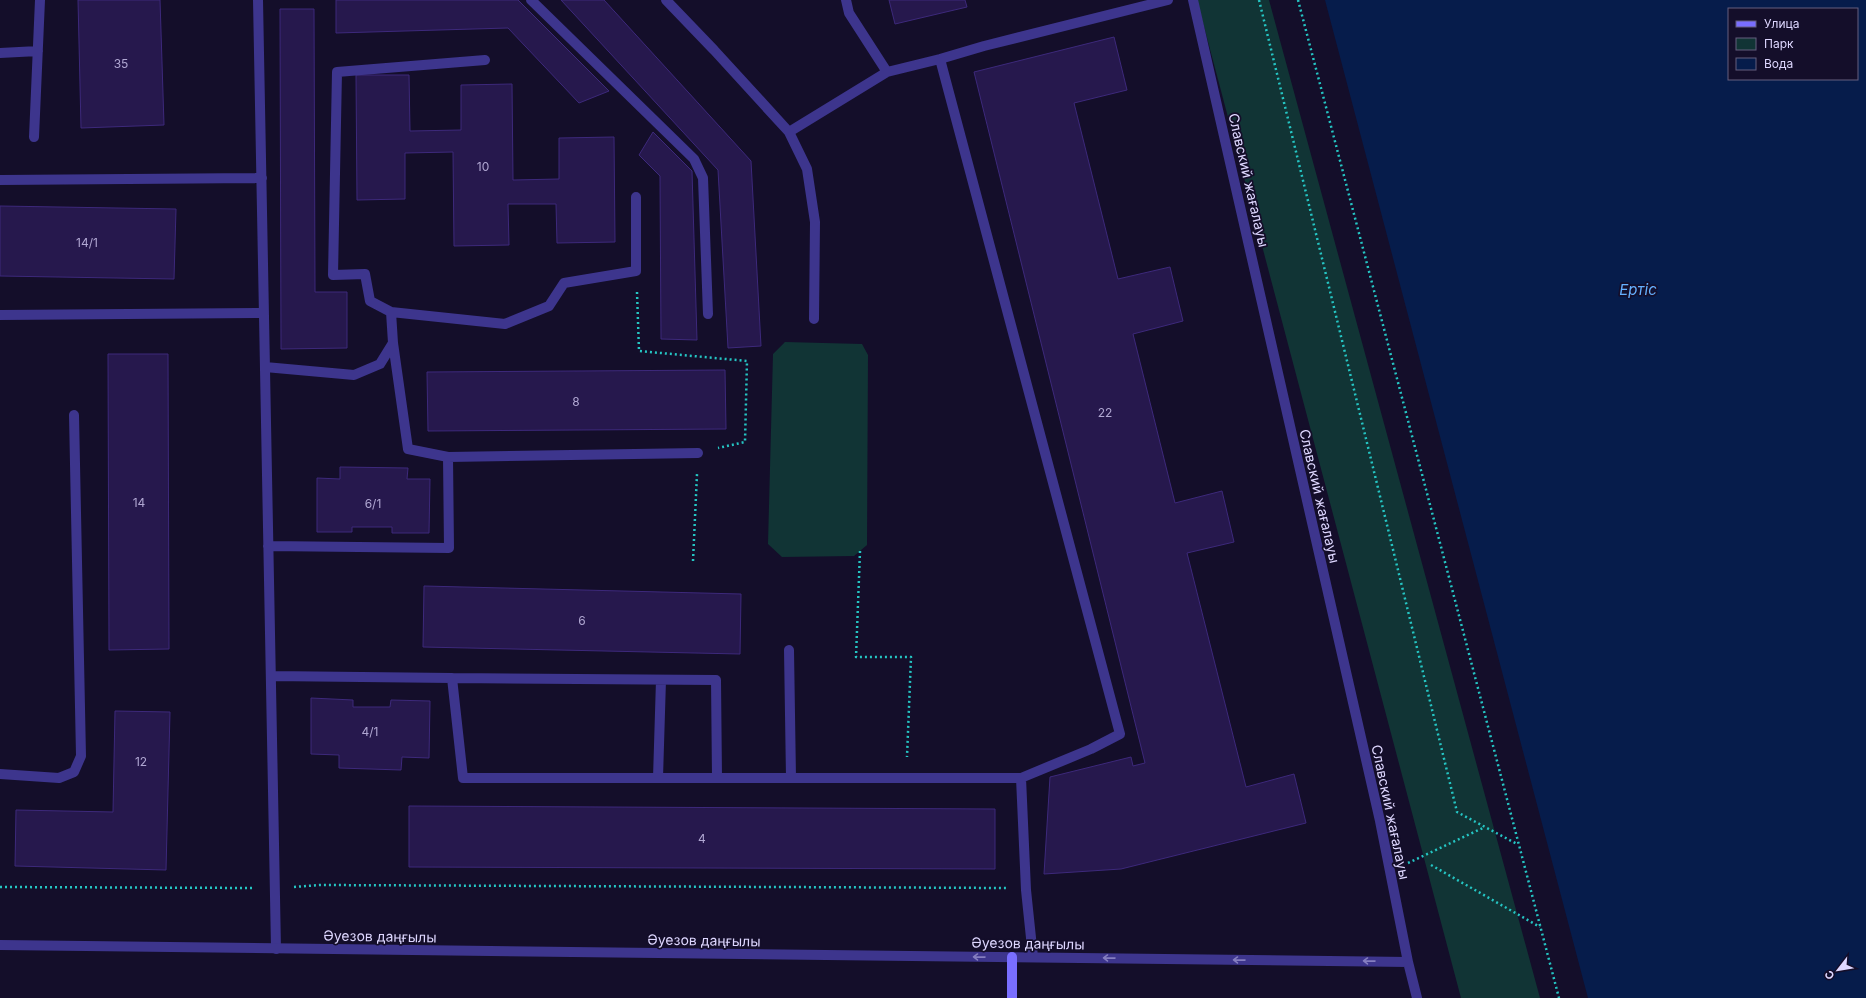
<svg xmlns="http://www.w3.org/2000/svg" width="1866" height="998" viewBox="0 0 1866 998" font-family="Inter,sans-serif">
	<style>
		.green { fill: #113435 }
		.water { fill: #061c4b; fill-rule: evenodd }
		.building { fill: #26184d; stroke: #3d297b }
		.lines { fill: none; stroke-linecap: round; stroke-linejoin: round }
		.path { stroke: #25c5c3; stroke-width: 2.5; stroke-dasharray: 2 3; stroke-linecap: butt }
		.service { stroke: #3d358d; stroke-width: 10 }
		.tertiary { stroke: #3d358d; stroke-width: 10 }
		.secondary { stroke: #796eff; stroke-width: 10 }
		.oneway { stroke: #857ec0 }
		.labels { text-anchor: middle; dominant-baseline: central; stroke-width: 3.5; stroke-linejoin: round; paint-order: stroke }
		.number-label { font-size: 12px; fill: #b0a7d2 }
		.street-label { font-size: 14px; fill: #ded7ff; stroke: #140e2a }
		.water-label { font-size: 15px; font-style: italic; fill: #65b0ff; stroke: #140e2a }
	</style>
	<rect width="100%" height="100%" fill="#140e2a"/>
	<path class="green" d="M1197,0H1269L1540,998H1461Z
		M785,342L862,344L868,355L867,545L854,556L782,557L768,544L773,354Z"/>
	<path class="water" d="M1325,0H1866V998H1588ZM1729,9H1857V79H1729Z"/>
	<path class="building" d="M78,0H160L164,125L81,128Z
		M336,0H518L609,91L579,103L508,28L336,33Z
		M561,0H604L751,161L761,346L728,348L718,170Z
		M889,0H965L967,7L895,24Z
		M280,9H314L315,292H347V348L281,349Z
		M1114,37L1127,90L1074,103L1118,279L1170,267L1183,321L1133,334L1175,503L1222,491L1234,542L1187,553L1246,787L1294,774L1306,823L1121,869L1044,874L1050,777L1131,757L1133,766L1145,763L974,72Z
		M356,75H409L410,131L461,130V85L512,84L513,180L559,179V138L614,137L615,242L557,243L556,204H508L509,245L454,246L453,152L405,153V199L357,200Z
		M653,132L692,171L697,340L661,339L660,176L639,155Z
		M0,206L176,209L174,279L0,276Z
		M108,354H168L169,649L109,650Z
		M725,370L726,429L428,431L427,372Z
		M340,467L408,468L407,479H430L429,533H392V527H352V532H317V478L340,479Z
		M424,586L741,594L740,654L423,647Z
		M311,698L353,700V707H390L391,700L430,701L429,758L402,757L401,770L339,768V755L311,754Z
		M115,711L170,712L166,870L15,866L16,810L113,812Z
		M409,806L995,809V869L409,867Z"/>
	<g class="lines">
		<path class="path" d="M1259,0L1457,812L1517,844
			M1298,0L1559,998
			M637,292L639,351L747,361L745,442L718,448
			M860,551L856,657H911L907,757
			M693,561L697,474
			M1408,863L1485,827
			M1431,865L1540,927
			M0,887L255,888
			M294,887L319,885L1007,888"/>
		<path class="service" d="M258,0L276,949
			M531,0L694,159L703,178L708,314
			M666,0L714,50L789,132L887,72L940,59L984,46L1168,0
			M846,0L849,13L887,72
			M0,53L38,51
			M940,59L1120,734L1091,749L1021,778L1026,890L1033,957
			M789,132L807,169L815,222L814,319
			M34,137L40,0
			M0,180L262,178
			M391,312L370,301L365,274L333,275L337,72L485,60
			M0,315L263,313
			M393,343L408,449L448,457
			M265,367L354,375L380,364L393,343L391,312L505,324L549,306L564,283L636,271V197
			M268,546L449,548L448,457L698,453
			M789,650L791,778
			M271,676L452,678L463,778H1021
			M452,678L716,680L717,778
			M0,774L59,778L74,772L81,756L74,415
			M658,778L661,680"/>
		<path class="tertiary" d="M1193,0L1380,821L1408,962L1417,998
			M0,945L1408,962"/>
		<path class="secondary" d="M1012,998V957"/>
	</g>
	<defs><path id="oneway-shaft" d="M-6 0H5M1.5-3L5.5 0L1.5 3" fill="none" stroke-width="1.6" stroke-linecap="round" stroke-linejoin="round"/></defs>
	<g class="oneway">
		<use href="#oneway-shaft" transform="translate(979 957) rotate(-179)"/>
		<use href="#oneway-shaft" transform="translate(1109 958) rotate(-179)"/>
		<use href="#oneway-shaft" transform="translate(1239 960) rotate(-179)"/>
		<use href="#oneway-shaft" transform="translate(1369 961) rotate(-179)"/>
	</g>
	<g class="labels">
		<g class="number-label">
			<text x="121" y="63">35</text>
			<text x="483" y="166">10</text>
			<text x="87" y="242">14/1</text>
			<text x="576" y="401">8</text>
			<text x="1105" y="412">22</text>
			<text x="139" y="502">14</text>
			<text x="373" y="503">6/1</text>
			<text x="582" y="620">6</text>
			<text x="370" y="731">4/1</text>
			<text x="141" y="761">12</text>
			<text x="702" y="838">4</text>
		</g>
		<g class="street-label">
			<text transform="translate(1249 180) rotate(77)">Славский жағалауы</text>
			<text transform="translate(1320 496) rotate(77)">Славский жағалауы</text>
			<text transform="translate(1391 812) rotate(78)">Славский жағалауы</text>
			<text transform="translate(380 936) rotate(1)">Әуезов даңғылы</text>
			<text transform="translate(704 940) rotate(1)">Әуезов даңғылы</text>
			<text transform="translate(1028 943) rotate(1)">Әуезов даңғылы</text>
		</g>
		<g class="water-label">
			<text x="1638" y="289">Ертіс</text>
		</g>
	</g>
	<rect x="1728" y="8" width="130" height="72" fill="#140e2a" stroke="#655e7f"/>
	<rect x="1736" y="21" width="20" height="6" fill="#796eff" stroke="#655e7f"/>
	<text x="1764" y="28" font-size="12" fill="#ded7ff">Улица</text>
	<rect x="1736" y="38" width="20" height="12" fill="#113435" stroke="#655e7f"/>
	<text x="1764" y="48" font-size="12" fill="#ded7ff">Парк</text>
	<rect x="1736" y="58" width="20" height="12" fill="#061c4b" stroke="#655e7f"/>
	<text x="1764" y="68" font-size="12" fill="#ded7ff">Вода</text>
	<g transform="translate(1838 970) rotate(239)" stroke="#140e2a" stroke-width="3" paint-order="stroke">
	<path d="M0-3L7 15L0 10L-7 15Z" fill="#ded7ff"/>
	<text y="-6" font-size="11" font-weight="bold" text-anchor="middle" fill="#ded7ff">С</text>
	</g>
</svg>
